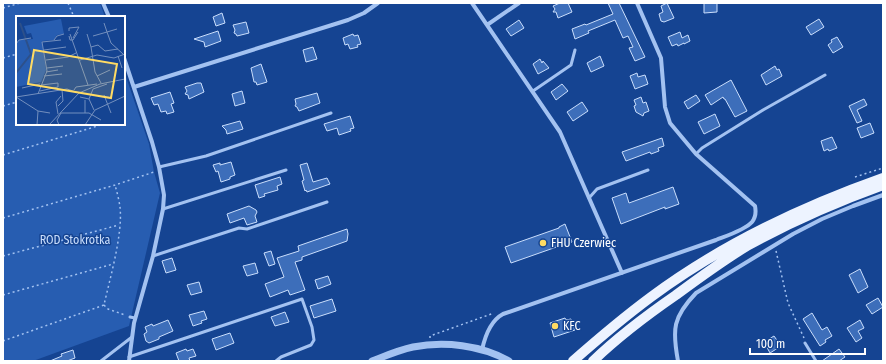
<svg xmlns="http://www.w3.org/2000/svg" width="886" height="364" viewBox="0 0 886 364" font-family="'Fira Sans Condensed',sans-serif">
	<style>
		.green { fill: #275db1 }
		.building { fill: #3d6eba; stroke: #cadefc }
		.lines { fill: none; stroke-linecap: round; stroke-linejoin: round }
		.path { stroke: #a3c2f1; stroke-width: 1.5; stroke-dasharray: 2 3; stroke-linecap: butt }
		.service { stroke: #a3c2f1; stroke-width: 3 }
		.minor { stroke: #a3c2f1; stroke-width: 4 }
		.tertiary { stroke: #a3c2f1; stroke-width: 7 }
		.primary { stroke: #edf3ff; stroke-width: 10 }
		.poi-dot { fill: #ffdb63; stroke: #154492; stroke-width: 1.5 }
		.labels { text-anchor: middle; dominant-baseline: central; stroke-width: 3; stroke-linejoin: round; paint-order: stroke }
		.park-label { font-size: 12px; fill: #cadefc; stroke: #154492 }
		.poi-label { font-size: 12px; fill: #fff; stroke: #154492; text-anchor: start }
		.inset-river { fill: none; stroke: #2d508a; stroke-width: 2 }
		.inset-road { fill: none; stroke: #738fbe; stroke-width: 1 }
		.view { fill: #ffdb63; fill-opacity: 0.15; stroke: #ffdb63; stroke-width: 2 }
		.inset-edge { fill: none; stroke: #fff; stroke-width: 2 }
	</style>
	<rect width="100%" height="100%" fill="#154492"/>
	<path class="green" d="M3,3H100L105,17H17V124H124V71L149,144L154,172L160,193L129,326L33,361H3Z"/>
	<path class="building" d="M560,3H568L572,12L558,18L556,12H553L555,9L553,6Z
		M608,3H619L645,57L635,61L629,48L633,47L628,36L623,38L615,20L588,31L589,33L575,39L572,29L585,24L586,25L613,14Z
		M667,3L674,18L664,22L661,21L659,14L663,12L661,6Z
		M704,3H717V12L704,13Z
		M222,13L225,23L216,26L213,17Z
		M819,19L824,27L811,35L806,27Z
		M519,20L524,28L511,36L506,29Z
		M246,22L249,33L237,36L236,34L234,33L235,30L233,25Z
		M218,31L221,41L205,47L204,42L194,39Z
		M680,32L682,38L688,35L690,41L684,44V43L678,46L677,44L672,46L668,37Z
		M353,34L354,36L358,35L361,44L357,45L358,47L350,49L348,44L345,45L343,38Z
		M837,37L843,47L833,53L828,45L832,42L831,40Z
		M313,47L317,59L306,62L303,50Z
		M600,56L604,66L591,72L587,63Z
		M540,59L542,63L543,61L549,68L538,74L533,64Z
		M261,64L267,82L257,85L256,82H254L251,68Z
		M775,66L777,70L779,69L782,76L766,85L761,75Z
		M637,73L638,77L645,75L648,84L635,89L630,76Z
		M731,80L747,111L735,117L725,99H724L723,97L711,105L705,95Z
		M197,83H201L204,92L189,99L188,95L185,94L187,91L185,87Z
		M562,84L568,91L556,100L551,92Z
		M242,91L245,103L235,106L232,94Z
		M170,92L174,103L171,104L174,112L167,114L166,111L161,112L158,104L154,105L151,98Z
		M317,93L320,103L299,111L297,107L295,106L296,104L295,99Z
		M696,95L700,101L688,109L684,102Z
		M641,97L643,103L646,102L649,111L644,113L643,116L636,112L634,106L636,105L634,100Z
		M864,99L867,105L857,110L862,121L857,123L849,106Z
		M582,102L588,111L573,121L567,112Z
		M715,114L720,126L704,134L698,122Z
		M350,116L354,128L350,129L351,131L339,135L337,128L327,131L324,124Z
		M240,121L243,129L227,134L226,130L222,126Z
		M870,123L874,133L861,138L857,128Z
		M832,137L837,148L829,151L828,149L824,151L821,141Z
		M662,138L664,146L658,148L659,151L651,154L650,152L626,161L622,152Z
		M231,162L235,175L230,177V179L221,182L218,171L216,172L213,165L220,163V165Z
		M307,163L313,182L327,178L330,184L307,192L306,190L305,191L302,181L304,180L300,165Z
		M280,177L282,184L277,186L278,190L264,194L265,196L259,198L255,185Z
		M673,187L679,204L665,209V207L621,224L612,198L626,193L629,203Z
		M249,206L256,210L257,212L255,216L257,222L247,225L244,218L230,223L227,214Z
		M565,224L572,242L565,245V244L511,263L505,247L559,228V227Z
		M347,229L348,234L347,241L302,257V260L295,262L305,290L290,295L288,290L270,297L265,284L284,277L277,258L299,251L298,246Z
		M271,251L275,264L269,266L264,253Z
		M172,258L176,270L166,273L162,261Z
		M255,263L258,273L247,276L243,266Z
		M860,269L868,287L858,293L849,275Z
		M328,276L331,284L318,289L315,280Z
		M199,282L202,292L191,295L187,285Z
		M878,298L883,307L872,314L866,305Z
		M332,299L336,311L314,318L310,306Z
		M204,311L207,319L201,321L202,323L193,326L189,315Z
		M285,312L289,322L275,326L271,317Z
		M812,313L822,330L827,327L832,336L825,340L826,342L820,346L803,319Z
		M565,318L566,320L571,319L575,330L554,337L550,323Z
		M168,320L173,331L159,337V339L149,343L146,341L144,334L147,332L145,327L152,324L153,326Z
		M860,320L864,328L858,331L862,338L856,342L847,328Z
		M230,333L234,343L216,350L212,339Z
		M774,336L781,346L770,353L764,342Z
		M186,349L187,351L193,349L196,356L189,358L190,361H179L176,353Z
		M839,349L845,357L839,361H822Z
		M73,350L75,358L67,361H50L62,356L61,354Z"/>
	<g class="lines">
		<path class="path" d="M68,3L74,17
			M3,8L20,3
			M3,58L17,54
			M3,106L17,102
			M3,155L104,124
			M855,177L883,168
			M3,218L115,185L154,172
			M776,251L788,303L804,338
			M3,256L119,225
			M3,295L113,264
			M104,305L108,309L125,315
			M430,338V336L494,313
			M3,341L104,305C110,278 123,234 120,207C119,200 117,192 115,185"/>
		<path class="service" d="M533,91L571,65L575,50
			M696,154L702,148L763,110L825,75
			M159,167L206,156L331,113
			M589,198L597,189L648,170
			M163,209L286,170
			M153,256L239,228L247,229L327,202
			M130,317L135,318
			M805,343L816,361
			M129,357L302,299L312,327L314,340L311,345L281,357L276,361
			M101,361L132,337"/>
		<path class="minor" d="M103,3L109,17
			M472,3L560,132L622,273
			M487,25L519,3
			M124,58L152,142L159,167L164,195L163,209L153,256L134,323L129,361
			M134,87L348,20L364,13L378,3
			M482,350C485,336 490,321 503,314L716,240C726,236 745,230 752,222C756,217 756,211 755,206L696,154L670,123L665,107L661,58L637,3
			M678,361C672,329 673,317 696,293L793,234L822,219L853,206L883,195"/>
		<path class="tertiary" d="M372,361C385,356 399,350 413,347C444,341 481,345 509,361"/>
		<path class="primary" d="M573,361C598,339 624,317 651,297C721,245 801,207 883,178
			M593,361C619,336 647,315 676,295C699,278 722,261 747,246C790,222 836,202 883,185"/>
	</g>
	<g class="poi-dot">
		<circle cx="543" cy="243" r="4"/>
		<circle cx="555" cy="326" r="4"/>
	</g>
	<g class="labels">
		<g class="park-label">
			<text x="75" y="240">ROD Stokrotka</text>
		</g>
		<g class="poi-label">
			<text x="551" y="243">FHU Czerwiec</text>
			<text x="563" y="326">KFC</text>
		</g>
	</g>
	<g transform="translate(16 16)">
		<rect width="109" height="109" fill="#154492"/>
		<path d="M45,3L48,18L41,19L38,24L26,25L30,54L25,66L0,71V28L3,24L17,23L15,17L11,18L8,10Z" fill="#275db1"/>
		<path class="inset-river" d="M0,57L15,38L4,7"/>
		<path class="inset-road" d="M88,7L91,16L101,13M53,15V12L63,11L57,22M54,18L72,69M71,18L75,31M53,20L54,24H57L62,16M77,20L91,16L95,27L107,38M38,24L41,20L48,18M0,28L3,24L15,22M28,34L50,31M102,40L106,52M30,44L52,41L60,37M64,44L81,39L98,42L109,38M31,52L47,50M30,56L42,54M28,60L46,58M81,60L94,54M85,67L79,56L75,31L82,29L89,35L102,33M6,72L24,68M58,74L60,71L81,68M24,75L42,71V67L25,69M22,78L31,55L26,26L45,24M88,79L95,97M0,81L51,73L63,77M0,81L22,95L21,109M64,81L73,83L77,73L91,68M73,83L78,94M69,84V97M42,90L47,85L46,74M22,95L34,97M44,97H73L85,104M42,98L40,86L45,80M33,109L63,77L84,68L109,63M43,109L41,104L45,97M69,109L79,94L109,80"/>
		<path class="view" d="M18,34L101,48L95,82L12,68Z"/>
		<rect width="109" height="109" class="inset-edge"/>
	</g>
	<rect width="886" height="364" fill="none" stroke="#ffffff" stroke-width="8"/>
	<path d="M750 348v6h115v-6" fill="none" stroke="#ffffff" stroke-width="2"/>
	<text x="756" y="348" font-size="12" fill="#ffffff" stroke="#154492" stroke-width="3" paint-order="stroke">100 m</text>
</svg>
